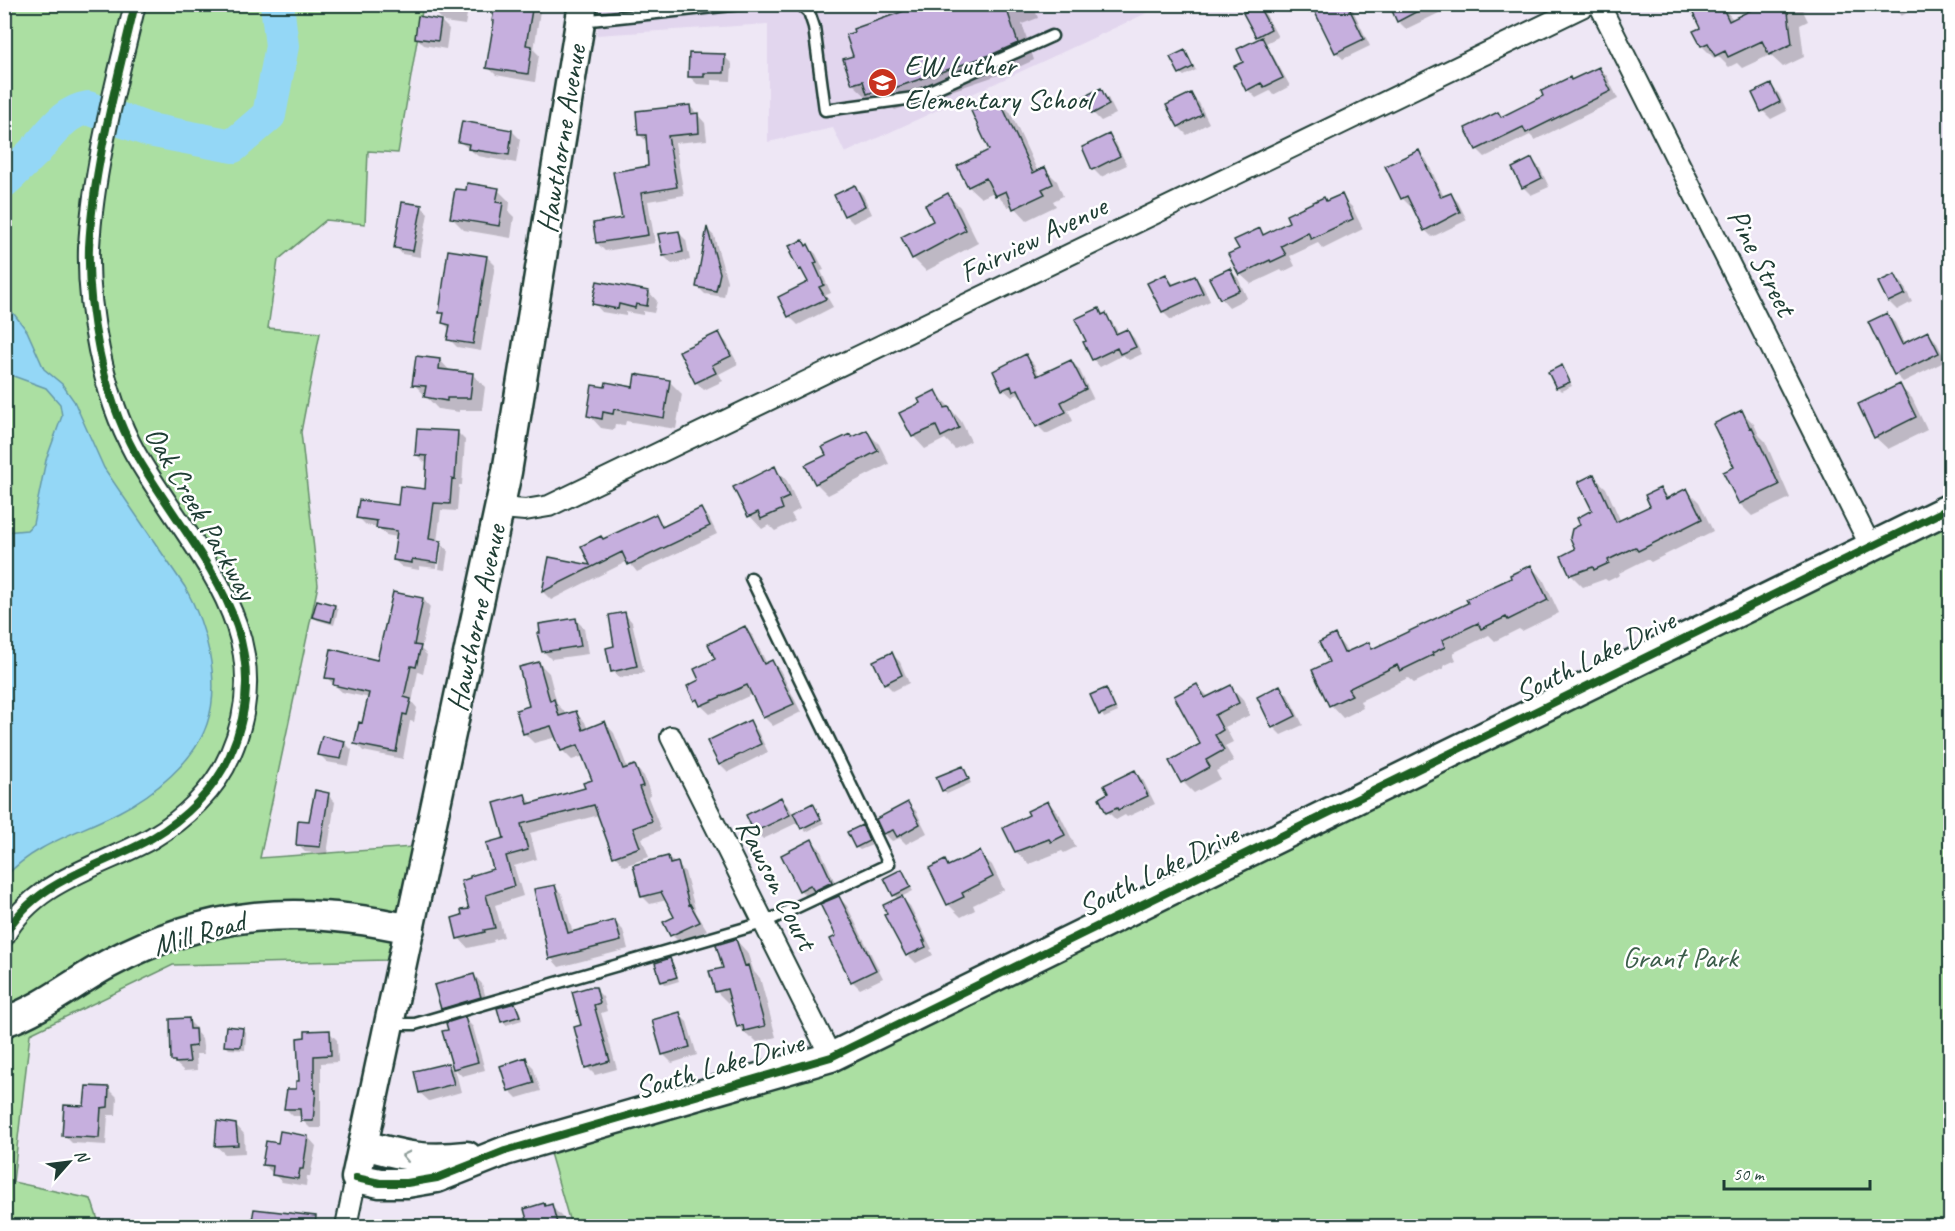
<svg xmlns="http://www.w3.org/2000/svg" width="1955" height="1231" viewBox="0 0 1955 1231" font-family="Caveat,sans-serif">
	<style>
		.built { fill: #e2d6ee }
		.green { fill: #abdfa2; stroke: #658e6b; stroke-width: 1.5 }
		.water { fill: #94d7f6; stroke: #6599a8; stroke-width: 1.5 }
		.shadow { fill: #0003 }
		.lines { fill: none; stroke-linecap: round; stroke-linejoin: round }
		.river { stroke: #94d7f6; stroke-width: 34 }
		.building { fill: #c6afde; stroke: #1f3d34; stroke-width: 1.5 }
		.lane-casing { stroke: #1f3d34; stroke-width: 15 }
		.street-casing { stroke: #1f3d34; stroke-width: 24 }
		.secondary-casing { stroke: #1f3d34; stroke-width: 33 }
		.lane { stroke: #fff; stroke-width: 10 }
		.street { stroke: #fff; stroke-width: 20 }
		.secondary { stroke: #fff; stroke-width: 28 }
		.cycleway-casing { stroke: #fff; stroke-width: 11 }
		.cycleway { stroke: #1b5e20; stroke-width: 8 }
		.oneway { stroke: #8f9e9a }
		.labels { text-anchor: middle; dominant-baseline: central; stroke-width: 5; stroke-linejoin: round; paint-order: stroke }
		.poi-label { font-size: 30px; fill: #1f3d34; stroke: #fff; text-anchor: start }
		.street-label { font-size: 30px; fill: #1f3d34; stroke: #fff }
		.park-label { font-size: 30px; fill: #3b5d4a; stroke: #fff }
	</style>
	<rect width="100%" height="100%" fill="#eee7f5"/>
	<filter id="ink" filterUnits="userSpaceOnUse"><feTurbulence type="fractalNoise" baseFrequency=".0167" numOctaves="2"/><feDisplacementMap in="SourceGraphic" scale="12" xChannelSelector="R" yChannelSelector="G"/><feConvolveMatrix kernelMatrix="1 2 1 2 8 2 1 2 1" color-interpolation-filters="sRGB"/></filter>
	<g filter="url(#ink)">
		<path class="built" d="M636,5H1164L845,153L833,128L768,142V24L596,35L601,7Z"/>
		<path class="green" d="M5,5H423L398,153L368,151L365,224L326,220L278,260L268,328L320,333L301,432L318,585L260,858L412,847L387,960L173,965L30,1034L13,1182L91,1199L100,1226H5Z
			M1950,524V1226H571L550,1153L845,1066Z"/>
		<path class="water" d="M5,307L14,314L27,331L44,369L62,384L74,401L104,468L185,587C206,625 222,681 207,724C195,761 153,795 119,812C79,833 36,843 5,877V532L27,530L33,524L46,460L62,416L60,404L46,388L5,373Z"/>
		<path class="shadow" d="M438,4H469L465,25L444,22L436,13Z
			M497,4H541L534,50L539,55L535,82L496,75L488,67Z
			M1033,4L1038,18L1022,24L1034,60L1010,71L895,110L892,107L885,110L874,99L870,100L853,84L845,60L855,57L928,5Z
			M1300,4H1350L1370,46L1343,59L1336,52L1316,11L1309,14Z
			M1390,4H1435L1439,13L1406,29L1398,21Z
			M1766,4H1817L1803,11L1808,21L1800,25L1804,57L1783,67L1770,55L1742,68L1737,63L1729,67L1718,56L1714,58L1702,46L1695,32L1702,28L1720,5L1734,20Z
			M1863,4H1884L1870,11Z
			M1884,4H1916L1917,8L1901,16L1893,7L1889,9Z
			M1258,7L1266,15L1278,37L1266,43L1290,86L1273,95L1270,91L1256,98L1248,90L1245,62L1260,39L1257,36Z
			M441,21L449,29L446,49L424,45L416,37Z
			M1185,52L1196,70L1184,76L1180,73Z
			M724,56L732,64L731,81L711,80V85L697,84L689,76Z
			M1599,68L1607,76L1618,99L1535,140L1530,135L1485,157L1477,149L1498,113L1502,118Z
			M1771,86L1779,94L1787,111L1771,119L1763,111Z
			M1100,90L1108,98L1116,114L1101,121L1093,113Z
			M1191,95L1199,103L1209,123L1187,135L1179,127Z
			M998,100L1010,112L1038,172L1045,169L1057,181L1063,196L1053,201L1056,206L1027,220L1013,205L1008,207L994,192L981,198L969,187L959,166L991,151Z
			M690,106L705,123L707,140L675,143L684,195L648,201L655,243L605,251L597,243L623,220L650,167L648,143L640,135Z
			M512,131L520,139L516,163L478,156L460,142Z
			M1108,136L1116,144L1127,165L1101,177L1093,169L1084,148Z
			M1418,152L1426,159L1444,197L1450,194L1458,202L1467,220L1432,237L1425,230L1412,205L1410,206L1402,198Z
			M1532,160L1540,168L1549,187L1531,195L1523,187Z
			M855,187L863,195L872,214L853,223L845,215Z
			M498,190L510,202L509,212L514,217L511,238L464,230L452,218Z
			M948,195L960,207L978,243L926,271L913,258L903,237L935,221Z
			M1341,196L1352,207L1363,229L1323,249L1318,243L1290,256L1295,266L1283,272L1281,270L1251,284L1240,274L1241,250L1259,229L1265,235L1291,223L1324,199L1328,202Z
			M422,207L428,213L420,257L402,254L396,247Z
			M708,230L714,236L727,281L724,297L705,294L698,287Z
			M678,232L686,240L690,260L672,264L664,256Z
			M803,242L816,254L824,270L821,271L831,293L826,295L833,307L798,325L790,317L780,298L810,283L800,269Z
			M487,257L495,265L481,351L457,347L449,339L450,330L444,323L445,316L441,312Z
			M1229,270L1238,278L1247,298L1229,307L1221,298L1211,279Z
			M1166,276L1175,285L1195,277L1203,286L1210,301L1171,320L1163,312Z
			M1895,276L1903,284L1912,302L1897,310L1889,302L1880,283Z
			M649,292L657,301L654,313L643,311V315L626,312V316L602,312L594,303Z
			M1098,309L1112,322L1119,334L1127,331L1134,338L1142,354L1129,360L1123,355L1100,367L1093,359L1085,343L1088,342Z
			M1887,315L1895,323L1905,344L1928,333L1936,341L1946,361L1903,382L1895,374Z
			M718,334L726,342L738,364L719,374L723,381L704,390L696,382Z
			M1026,356L1034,364L1040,377L1071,361L1079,369L1093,398L1068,410L1073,421L1046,434L1038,426L1024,399L1018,394L1012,397L1003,389L995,371Z
			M440,360L451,372L473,375L485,387L482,410H459V412L438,409L414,384Z
			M1562,367L1572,386L1561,391L1557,387Z
			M669,381L682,394L676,429L626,421L625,425L615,424L614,430L601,428L589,415L634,388Z
			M1899,386L1912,398L1927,430L1888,449L1875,437Z
			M936,392L961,421L971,441L955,449L945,439L925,449L913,436L922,404Z
			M1742,412L1754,424L1759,435L1765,441L1790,498L1752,516L1740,504L1725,473L1736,468Z
			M457,432L465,440L462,485H459L457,511L441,510L437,542L448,550L445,570L439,569L442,547H439L436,568L419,566V570L402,567L394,560L397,537L386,535L378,527L366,525L358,517L399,507L426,490L428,463L424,462L417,455Z
			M867,432L879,444L889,464L828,495L816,483L828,455L853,439Z
			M775,468L787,481L800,509L791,514L795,521L775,531L769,525L762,529L750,516Z
			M1593,476L1606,488L1621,522L1652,507L1660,489L1670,499L1687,490L1699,502L1713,531L1651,562L1647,559L1619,573L1620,575L1608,581L1605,579L1583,587L1571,575L1582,526L1594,511Z
			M701,510L709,518L717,534L637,572L628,561L551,600L543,592L550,559L593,567L583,547L604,541L655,516L665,527Z
			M1531,567L1543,579L1559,613L1522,631L1519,629L1495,641L1489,635L1453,653L1456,660L1443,666L1444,668L1414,683L1408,678L1360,701L1363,708L1343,718L1331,705V663L1335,636L1349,653L1368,644L1375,650L1470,603Z
			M423,599L430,607L421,649L427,655L423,674L418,672L412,702L417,708L414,722L410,721L403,759L363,751L356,743L363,724L370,698L342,692L326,677L378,662Z
			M335,606L338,610L334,625L317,620L314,617Z
			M625,614L632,622L644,673L620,678L613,671L616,648Z
			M576,620L584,628L588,654L551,659L543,651Z
			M745,628L753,636L767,664L772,662L780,670L801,712L773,726L765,718L753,694L710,714L695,700L701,681Z
			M892,654L900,662L909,683L893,691L885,683Z
			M539,663L549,673L557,704L564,711L565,716L575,712L585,722L588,730L605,723L614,733L628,769L634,766L644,776L651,795L648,797L661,830L642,838L649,857L624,866L615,856L599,815L530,833L537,859L514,866L523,896L495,905L504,937L493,940L494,942L468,948L459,938L464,916L471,910L495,870L505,839L525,796L533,804L587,789L593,781L584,756L572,760L562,750L557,737L534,743L524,733Z
			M1197,686L1209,697L1231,687L1242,698L1250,715L1225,727L1233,742L1225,746L1234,761L1216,771L1220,779L1194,793L1183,782L1202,744Z
			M1280,687L1288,695L1303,725L1281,735L1273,727Z
			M1106,690L1118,712L1104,718L1092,696Z
			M749,722L757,730L768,752L728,772L720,764Z
			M344,742L352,750L349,766L327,762L319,754Z
			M963,768L971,783L947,794L943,790Z
			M1135,772L1143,780L1155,804L1127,817L1125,815L1116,820L1108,812L1110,794Z
			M328,795L335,802L327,854L305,852L298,845Z
			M781,799L789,807L793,814L813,805L824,823L806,832L799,822L763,839L755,831Z
			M1048,802L1060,815L1076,847L1064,853L1062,851L1029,864L1016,852L1005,829L1031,816Z
			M908,803L916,811L927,833L906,844L900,838L892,841L884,833Z
			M861,827L872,845L860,850L856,847Z
			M812,841L820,849L839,891L808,898L800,890Z
			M979,853L992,865L1004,890L973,905L975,910L961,917L948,904L931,869L945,862L950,867Z
			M668,857L685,872L696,912L707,930L680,943L672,935L665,923L676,918L667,900L650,904L642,896Z
			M902,871L913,891L901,897L910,906L932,949L930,950L933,955L916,963L908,955L886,916L898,899L894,895Z
			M554,886L562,894L573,933L615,922L623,930L628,949L559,967L551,958Z
			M839,898L847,906L883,978L860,989L852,981L838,937Z
			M736,940L747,952L754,972L760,978L776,1037L757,1042L752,1037L750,1038L738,1026L732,1002L728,1003L717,992Z
			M670,959L673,963L679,981L666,985L662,981Z
			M474,975L482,984L488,1005L451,1016L443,1008Z
			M595,989L603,997L607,1011L601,1013L617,1069L595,1075L587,1067L583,1026Z
			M515,1004L519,1008L522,1020L506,1025L502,1021Z
			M679,1014L687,1022L697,1055L672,1063L664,1055L653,1021Z
			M465,1019L473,1027L485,1070L462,1076L455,1069L461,1092L429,1101L420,1093L448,1065L455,1072L444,1032L449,1031Z
			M188,1020L196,1028L197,1033L202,1039L204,1054H196L197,1070L184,1071L173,1061Z
			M242,1029L246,1033L245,1050L229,1049L225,1045Z
			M329,1032L337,1040L338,1062L321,1063V1128H310L302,1120V1116H293L285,1108L301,1083L299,1039Z
			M525,1059L533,1067L541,1091L517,1098L509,1090Z
			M109,1089L117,1097L116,1115H108L106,1145L72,1143L64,1135L86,1107Z
			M236,1125L244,1134L245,1153L225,1154L216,1146Z
			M308,1137L316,1146L310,1176H307L306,1186L282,1182L263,1164L279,1145Z
			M551,1206L564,1219L566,1226H523L521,1220Z
			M191,1221L210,1222L213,1226H191Z"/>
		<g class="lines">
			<path class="river" d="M4,181C15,171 25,161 35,151C51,134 63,112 88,108L149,130L233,146L269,115L282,46L277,4"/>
		</g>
		<path class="building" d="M495,4H533L526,45L532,46L528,74L486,68L494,21H492Z
			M924,4H1005L1018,43L993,54L877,94L876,91L867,94L863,81L852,84L843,59L853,56L846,35L854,32L853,29Z
			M1311,4H1347L1364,39L1335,53Z
			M1389,4H1431L1397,22Z
			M1700,4H1721L1729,21L1763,4H1787L1792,44L1769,55L1762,41L1728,57L1725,51L1715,56L1708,43L1701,46L1693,31L1700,28L1691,9Z
			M1258,5L1271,29L1256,37L1243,13Z
			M418,16L441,20L438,41L415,38Z
			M1262,37L1283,78L1264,87L1261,83L1246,91L1234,66L1243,62L1237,49Z
			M1185,50L1193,67L1179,74L1170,57Z
			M689,53L725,54L724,73H704V77H688Z
			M1599,67L1611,91L1526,133L1523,127L1476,150L1465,128L1498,112L1501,117L1543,96L1541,91L1570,77L1571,80Z
			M1771,84L1780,102L1761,112L1752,93Z
			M1101,88L1109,105L1092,114L1083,97Z
			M1191,93L1202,115L1178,127L1166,105Z
			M999,99L1033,173L1045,167L1053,184L1042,189L1045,194L1013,209L1006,191L995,196L986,178L968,187L957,166L989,150L971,111Z
			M690,105L691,114L698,113L699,133L668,136L677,187L641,193L648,235L596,243L593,223L622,218L613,172L648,166L646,135H638L636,111Z
			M462,121L512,130L509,155L468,149L469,144L458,142Z
			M1109,134L1120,156L1092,170L1082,147Z
			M1419,150L1441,197L1451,193L1460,212L1424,231L1407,196L1401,199L1385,166Z
			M1532,158L1542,178L1522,188L1512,168Z
			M467,183L499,188L496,202L503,203L499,226L450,218L455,189L466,190Z
			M855,185L865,206L844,216L834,195Z
			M948,193L966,230L912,259L901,237L933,221L925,205Z
			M1342,194L1353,219L1311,239L1308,232L1281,246L1286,255L1271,262L1270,260L1239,275L1228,254L1239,249L1234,240L1260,228L1263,235L1289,222L1286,215L1324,197L1326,201Z
			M402,202L422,205L413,251L394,248Z
			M707,227L720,273L716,291L696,287Z
			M679,231L683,252L663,256L658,234Z
			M803,240L806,246L808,244L817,262L814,263L824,285L819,287L826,299L788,317L778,297L808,282L801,269L799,270L790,253L792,252L789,246Z
			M448,250L487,256L473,344L447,340L450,325L442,323L444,313H439Z
			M1230,268L1240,290L1220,299L1209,278Z
			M1166,274L1172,285L1195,276L1203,293L1162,312L1147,283Z
			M1895,274L1905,294L1888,302L1878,282Z
			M597,281L649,291L647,306L636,304L635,308L619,304L618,309L592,304Z
			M1099,308L1102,315L1106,313L1116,334L1127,329L1136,347L1120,354L1117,348L1092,360L1083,342L1086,341L1075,319Z
			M1887,313L1902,344L1928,331L1939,353L1894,375L1868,322Z
			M719,332L731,356L712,365L716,373L695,383L679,351Z
			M1026,354L1037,376L1071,360L1086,389L1061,402L1066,412L1036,427L1018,389L1013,392L1011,386L1002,390L993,371Z
			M416,356L440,359L439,369L473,373L470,398H447V401L424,397L426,386L412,385Z
			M1562,365L1570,382L1556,388L1548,372Z
			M635,374L670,380L664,418L614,409L613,414L603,412L602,419L587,416L592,385L605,387L606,382L633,387Z
			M1900,384L1916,417L1874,438L1858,404Z
			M936,390L945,408L949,407L959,428L941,437L936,426L912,437L899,413L920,403L918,399Z
			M1742,410L1750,428L1752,427L1779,485L1739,504L1723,472L1734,467L1713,424Z
			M417,429L458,431L455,479L452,478L450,504L434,503L429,539L441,541L438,563L412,559V563L393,560L397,531L376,528L377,521L356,518L359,500L398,505L400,486L425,489L427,456L415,455Z
			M867,430L878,451L815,484L805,465L826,455L822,447L850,434L852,437Z
			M775,466L789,497L780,501L783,509L761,519L758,512L748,517L733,487Z
			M1594,474L1616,522L1650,506L1645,495L1660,488L1666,499L1687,488L1702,519L1638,551L1635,547L1608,560L1609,563L1594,570L1593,567L1570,575L1561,556L1575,549L1570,538L1572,529L1580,525L1577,518L1592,510L1578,482Z
			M701,508L710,526L628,565L622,552L542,592L549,557L590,565L581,546L601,536L603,539L656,514L662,527Z
			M1531,565L1548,600L1508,620L1506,617L1481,629L1478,623L1442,640L1445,647L1432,653L1433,655L1400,671L1397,665L1348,689L1352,695L1329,706L1312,670L1329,662L1319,642L1335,634L1344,653L1369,642L1372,649L1468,603L1466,599L1511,578L1510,575Z
			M393,592L423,598L414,645L421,646L416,667L411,666L404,697L411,699L407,715L403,714L396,752L354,744L359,722L362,723L369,693L333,685L334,679L325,678L331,649L377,660Z
			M317,600L335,605L331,622L312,617Z
			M625,612L637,666L611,672L606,648L614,646L609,615Z
			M576,618L581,646L542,652L537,633H540L539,624Z
			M745,626L764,664L772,660L794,704L763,718L747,685L700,706L697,699L694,701L687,686L699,680L694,669L715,659L708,644Z
			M892,652L902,675L884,684L873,661Z
			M539,662L550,701L554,699L559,716L576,711L583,730L605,721L623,769L635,765L643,786L639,787L652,821L633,828L640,847L613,857L594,805L521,824L528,850L506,856L514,886L486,895L495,928L484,930L485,932L457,939L452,918L462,915L461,910L469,909L461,881L470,878V876L493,869L486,843L504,838L494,803L525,794L528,804L585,788L583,783L592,780L578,745L561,751L551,726L523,734L516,710L529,706L519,667Z
			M1197,684L1205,698L1231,685L1239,703L1215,715L1223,730L1215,735L1224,750L1206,760L1210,767L1181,783L1169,761L1200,744L1174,696Z
			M1280,685L1296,716L1272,728L1257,697Z
			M1106,688L1115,708L1099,715L1090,695Z
			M750,720L761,744L719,765L707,741Z
			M322,736L345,741L341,759L317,755Z
			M963,766L969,779L942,791L936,777Z
			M1135,770L1148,796L1118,810L1117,808L1106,813L1099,798L1108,793L1104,785Z
			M315,790L329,793L320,847L296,845L298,820L309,821Z
			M781,797L790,815L754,832L746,815Z
			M1048,801L1065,835L1051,842L1049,839L1015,852L1003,828L1029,815L1027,811Z
			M908,802L920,824L897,837L893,830L883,834L876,819Z
			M813,803L821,819L801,829L793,813Z
			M862,825L869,841L855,848L847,832Z
			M812,839L832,882L814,891L810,885L799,891L781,855Z
			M980,851L993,877L962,893L964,897L947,905L929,868L945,860L948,866Z
			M668,856L670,864L678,862L689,905L690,904L700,922L670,936L663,922L674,917L661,892L641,897L633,865Z
			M902,869L911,887L893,896L884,878Z
			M555,885L568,933L615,920L621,941L549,959L534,889Z
			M839,896L876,970L851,982L830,939L836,936L820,904Z
			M902,896L925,941H923L926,947L906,956L884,915L887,914L883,905Z
			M736,939L745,966L748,965L765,1026L744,1031L743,1025L737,1027L727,989L715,992L709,971L723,968L716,945Z
			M670,958L677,977L661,982L655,963Z
			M474,974L481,997L441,1009L434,985Z
			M589,987H596L600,1003L594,1005L610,1061L585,1068L574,1027L581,1025L572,992Z
			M515,1003L520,1016L501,1022L497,1008Z
			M680,1012L690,1047L662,1055L652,1020Z
			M465,1017L478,1062L453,1069L442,1031L448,1030L446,1023Z
			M189,1018L190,1029H195L196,1046L188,1047L190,1062L175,1063V1061H171L170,1019Z
			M226,1026L243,1028L241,1047L224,1046Z
			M330,1030L331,1055L314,1056V1090H316L313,1121H301L300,1109H284L287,1089H296V1081H299L297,1038L305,1037V1031Z
			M526,1057L534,1083L508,1091L500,1066Z
			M448,1063L454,1084L419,1093L414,1071Z
			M86,1086L109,1087L108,1107L101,1108L99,1138L62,1136L64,1105L84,1106Z
			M217,1121L236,1124L238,1145L215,1146Z
			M280,1131L308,1136L303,1169H300L298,1179L272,1175L273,1166L262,1165L266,1141L278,1143Z
			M544,1203L545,1206L552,1204L558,1227H529L524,1209Z
			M254,1209L316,1216L315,1227H251Z"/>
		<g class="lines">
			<defs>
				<path id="lane" d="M800,4L809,12L814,27L825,110L914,98L1052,36
					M581,21L742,4
					M392,1024H415L763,923L889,864L751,578"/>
				<path id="street" d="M1599,4L1871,547
					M500,508L525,510L549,506L1588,4
					M671,737L831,1057
					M4,936C35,879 101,867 152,838C184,819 215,790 230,755C284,632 191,551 135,453C118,422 106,384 99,350C92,316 88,281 89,247C93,169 117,81 135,4
					M346,1226L356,1178"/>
				<path id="secondary" d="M583,4L507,472L356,1178L380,1183H407L437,1178L505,1151L831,1057L1950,508
					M4,1022C42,1009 73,983 108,964C208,910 300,904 410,929
					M364,1145C404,1156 425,1161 467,1156"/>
			</defs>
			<use href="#lane" class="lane-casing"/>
			<use href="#street" class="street-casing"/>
			<use href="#secondary" class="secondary-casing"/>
			<use href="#lane" class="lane"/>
			<use href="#street" class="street"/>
			<use href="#secondary" class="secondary"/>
			<defs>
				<path id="cycleway" d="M4,936C35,879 101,867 152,838C184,819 215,790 230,755C284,632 191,551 135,453C118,422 106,384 99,350C92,316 88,281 89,247C93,169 117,81 135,4
					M356,1178L380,1183H407L437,1178L505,1151L831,1057L1950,508"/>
			</defs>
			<use href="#cycleway" class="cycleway-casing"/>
			<use href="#cycleway" class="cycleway"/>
		</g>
		<defs><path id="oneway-chevron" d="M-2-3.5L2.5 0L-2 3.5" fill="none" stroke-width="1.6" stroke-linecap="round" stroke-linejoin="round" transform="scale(1.5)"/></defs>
		<use class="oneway" href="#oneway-chevron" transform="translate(406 1156) rotate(-168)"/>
	</g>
	<defs>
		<symbol id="school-disc" viewBox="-11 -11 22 22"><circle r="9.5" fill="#c8321e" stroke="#fff"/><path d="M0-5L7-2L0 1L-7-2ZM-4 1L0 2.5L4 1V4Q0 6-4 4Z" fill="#fff"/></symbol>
	</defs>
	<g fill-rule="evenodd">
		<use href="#school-disc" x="866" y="66" width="33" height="33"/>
	</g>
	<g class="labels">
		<g class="poi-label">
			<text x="904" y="65">EW Luther<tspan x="904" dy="34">Elementary School</tspan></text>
		</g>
		<g class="street-label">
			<text transform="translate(561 139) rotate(-81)">Hawthorne Avenue</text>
			<text transform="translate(1033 239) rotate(-26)">Fairview Avenue</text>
			<text transform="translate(1762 262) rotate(63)">Pine Street</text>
			<text transform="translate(201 513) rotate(60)">Oak Creek Parkway</text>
			<text transform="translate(476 618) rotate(-78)">Hawthorne Avenue</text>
			<text transform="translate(1595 656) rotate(-26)">South Lake Drive</text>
			<text transform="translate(1158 870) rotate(-26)">South Lake Drive</text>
			<text transform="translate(777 884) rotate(63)">Rawson Court</text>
			<text transform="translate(199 933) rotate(-16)">Mill Road</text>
			<text transform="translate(719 1065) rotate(-16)">South Lake Drive</text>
		</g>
		<g class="park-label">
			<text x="1680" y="957">Grant Park</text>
		</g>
	</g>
	<rect width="1955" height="1231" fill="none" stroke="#fff" stroke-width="24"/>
	<rect x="12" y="12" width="1931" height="1207" fill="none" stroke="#1f3d34" stroke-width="2" filter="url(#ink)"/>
	<g transform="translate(69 1162) rotate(62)" stroke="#ffffff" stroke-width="4.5" paint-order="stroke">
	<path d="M0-4.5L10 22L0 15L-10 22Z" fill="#1f3d34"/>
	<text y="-9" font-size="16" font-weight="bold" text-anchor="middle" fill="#1f3d34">N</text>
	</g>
	<path d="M1724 1180v9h146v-9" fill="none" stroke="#1f3d34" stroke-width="3"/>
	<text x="1733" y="1180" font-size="18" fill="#1f3d34" stroke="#ffffff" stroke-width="4.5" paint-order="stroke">50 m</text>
</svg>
